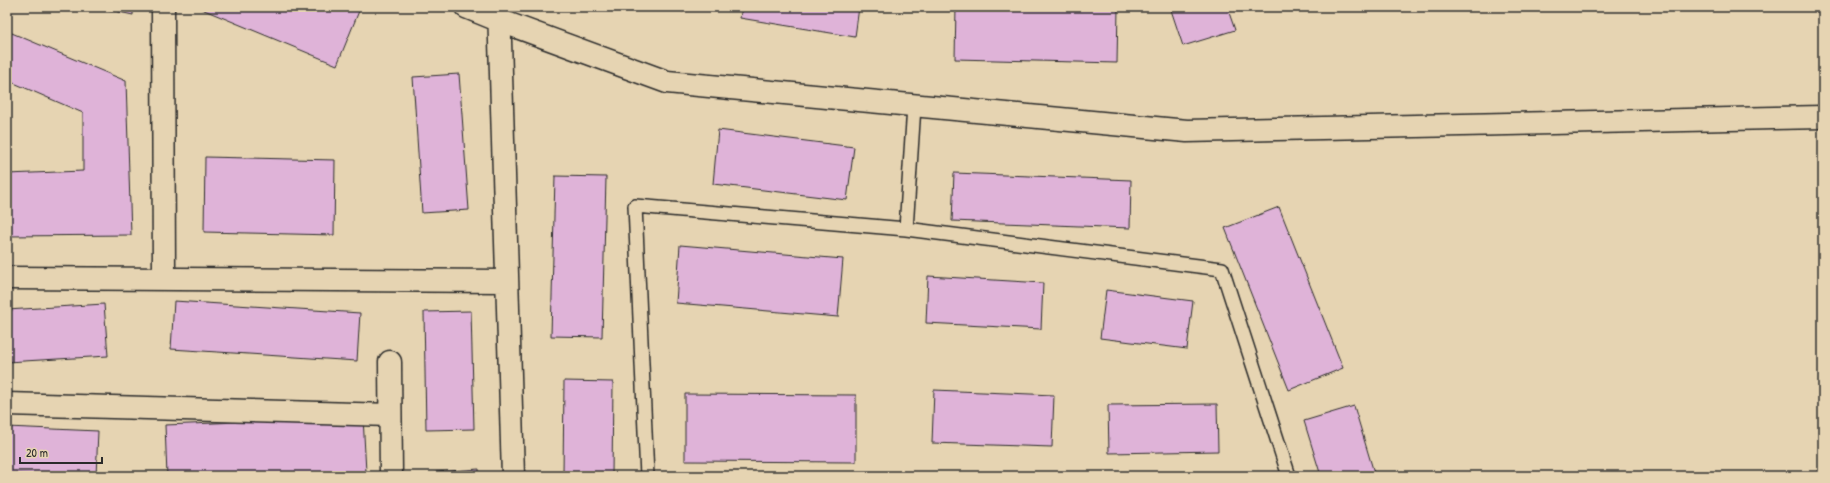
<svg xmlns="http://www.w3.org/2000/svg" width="1830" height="483" viewBox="0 0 1830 483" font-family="'Patrick Hand',sans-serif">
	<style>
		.building { fill: #dfb3d8; stroke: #2b2b2b }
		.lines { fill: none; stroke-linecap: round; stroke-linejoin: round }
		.lane-casing { stroke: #2b2b2b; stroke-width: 16 }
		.street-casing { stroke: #2b2b2b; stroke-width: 25 }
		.secondary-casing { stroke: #2b2b2b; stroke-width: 25 }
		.lane { stroke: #e6d4b2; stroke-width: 13 }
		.street { stroke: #e6d4b2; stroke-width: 22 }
		.secondary { stroke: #e6d4b2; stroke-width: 22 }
	</style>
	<rect width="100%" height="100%" fill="#e6d4b2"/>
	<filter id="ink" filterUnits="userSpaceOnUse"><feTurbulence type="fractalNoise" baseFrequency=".025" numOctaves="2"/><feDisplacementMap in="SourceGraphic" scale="8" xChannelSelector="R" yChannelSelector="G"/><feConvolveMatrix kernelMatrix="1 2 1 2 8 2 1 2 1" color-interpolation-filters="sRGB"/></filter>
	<g filter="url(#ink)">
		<path class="building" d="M96,7H133V15Z
			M197,7H349L359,11L337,65Z
			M666,7H684L683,12Z
			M742,7H859L855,37L740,18Z
			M956,7H1118L1117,63L955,59Z
			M1170,7H1227L1235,30L1183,46Z
			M7,31L126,81L131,235L7,236V174L83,171V113L7,80Z
			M459,74L469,210L422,213L413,77Z
			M718,130L854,147L847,200L713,184Z
			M205,157L335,160L334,235L204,232Z
			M954,173L1131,180L1130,228L952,221Z
			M555,176L606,177L602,337L551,336Z
			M1279,207L1343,368L1289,390L1225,228Z
			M680,245L843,259L838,317L676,303Z
			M928,276L1043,283L1041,329L926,323Z
			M1106,290L1193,301L1187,349L1100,338Z
			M174,301L360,313L357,361L171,349Z
			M104,304L108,356L7,362V310Z
			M471,311L474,429L426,430L424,312Z
			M564,381L613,382L612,476H563Z
			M934,390L1054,395L1052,447L932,443Z
			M685,394L856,395V462L685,461Z
			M1217,404L1218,451L1109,453L1108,405Z
			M1354,406L1375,476H1321L1304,421Z
			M363,417L366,472L279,476H167L165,425Z
			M7,427L98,431L96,476L7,473Z
			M479,469V476H436V472Z"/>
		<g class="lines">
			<defs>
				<path id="lane" d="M906,229L914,106
					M647,476L635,206L906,229L1222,269L1289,476"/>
				<path id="street" d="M163,7L164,278
					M390,362L391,476
					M7,404L390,415"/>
				<path id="secondary" d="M466,7L498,20L667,82L1187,131L1823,117
					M499,7L513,476
					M7,278L507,281"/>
			</defs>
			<use href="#lane" class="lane-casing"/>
			<use href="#street" class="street-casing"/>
			<use href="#secondary" class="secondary-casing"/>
			<use href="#lane" class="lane"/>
			<use href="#street" class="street"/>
			<use href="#secondary" class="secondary"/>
		</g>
	</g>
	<rect width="1830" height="483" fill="none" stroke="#e6d4b2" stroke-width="24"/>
	<rect x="12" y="12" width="1806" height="459" fill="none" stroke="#2b2b2b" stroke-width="1.5" filter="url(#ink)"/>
	<path d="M20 457v6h82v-6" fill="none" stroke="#2b2b2b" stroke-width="2"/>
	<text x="26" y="457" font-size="12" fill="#2b2b2b" stroke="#e6d4b2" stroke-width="3" paint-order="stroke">20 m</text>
</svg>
